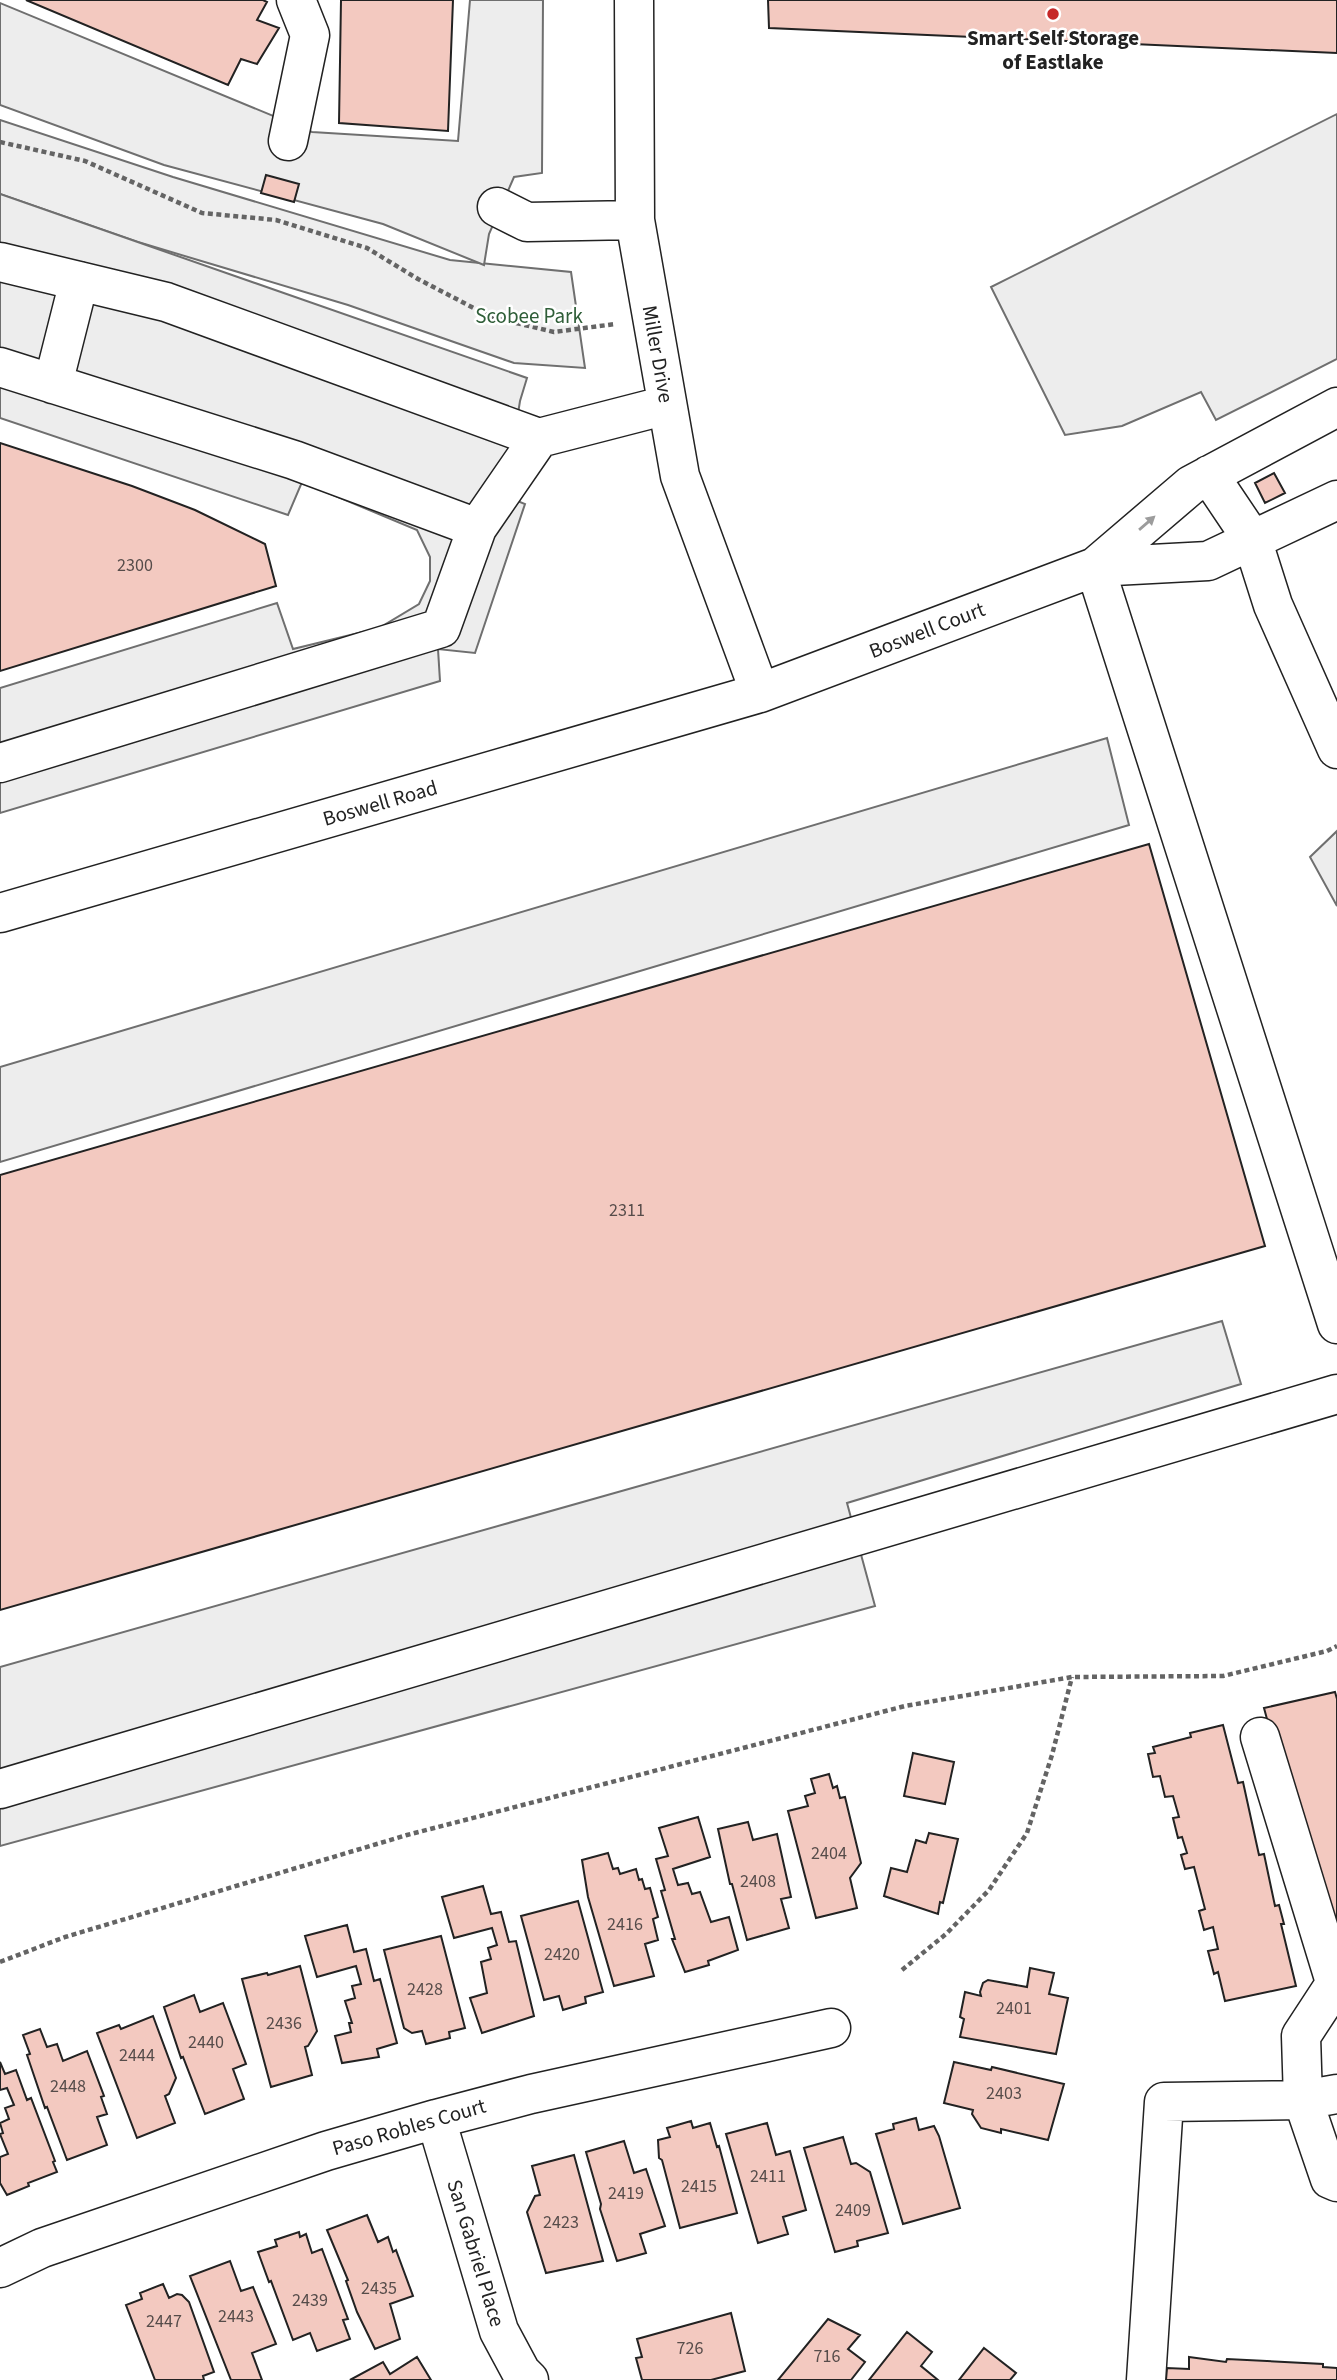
<svg xmlns="http://www.w3.org/2000/svg" width="1337" height="2380" viewBox="0 0 1337 2380" font-family="'Source Sans 3',sans-serif">
	<style>
		.green { fill: #eee; stroke: #6f6f6f; stroke-width: 2 }
		.parking { fill: #ededed; stroke: #6f6f6f; stroke-width: 2 }
		.building { fill: #f3c9c0; stroke: #222; stroke-width: 2 }
		.lines { fill: none; stroke-linecap: round; stroke-linejoin: round }
		.minor-casing { stroke: #222; stroke-width: 41 }
		.path { stroke: #646464; stroke-width: 4.5; stroke-dasharray: 5 3.5; stroke-linecap: butt }
		.minor { stroke: #fff; stroke-width: 38 }
		.oneway { fill: #9c9c9c }
		.poi-dot { fill: #c62828; stroke: #fff; stroke-width: 2.5 }
		.labels { text-anchor: middle; dominant-baseline: central; stroke-width: 5; stroke-linejoin: round; paint-order: stroke }
		.number-label { font-size: 18px; fill: #564c4a }
		.poi-label { font-size: 21px; font-weight: bold; fill: #222; stroke: #fff }
		.park-label { font-size: 21px; fill: #2f5e38; stroke: #fff }
		.street-label { font-size: 21px; fill: #222; stroke: #fff }
	</style>
	<rect width="100%" height="100%" fill="#fff"/>
	<path class="green" d="M0,120L173,177L450,260L571,272L585,368L514,363L348,305L138,242L0,194Z"/>
	<path class="parking" d="M470,0H543L542,173L514,177L489,234L484,265L383,224L164,165L0,105V3L312,132L458,141Z
		M1337,114V359L1216,420L1201,392L1122,426L1065,435L991,287Z
		M0,194L527,378L520,401L505,496L525,504L475,653L438,649L440,681L0,813V688L277,603L293,649L379,628L419,604L430,581V557L417,530L302,482L288,515L0,418Z
		M1107,738L1129,825L0,1162V1067Z
		M1337,831V906L1310,857Z
		M1222,1321L1241,1384L847,1503L875,1606L0,1846V1667Z"/>
	<path class="building" d="M26,0H263L267,2L257,20L279,28L257,64L241,59L228,85Z
		M341,0H453L448,131L339,123Z
		M768,0H1337V53L769,28Z
		M266,175L299,184L294,202L261,193Z
		M0,443L132,486L195,510L265,544L276,586L0,671Z
		M1274,473L1285,493L1265,503L1255,483Z
		M1149,844L1265,1246L0,1610V1175Z
		M1335,1692L1337,1699V1930L1280,1767L1264,1708Z
		M1223,1725L1238,1783L1243,1782L1259,1855L1264,1854L1275,1906L1279,1905L1284,1924H1281L1296,1986L1225,2001L1218,1972L1214,1974L1208,1951L1218,1949L1213,1927L1204,1930L1199,1911L1205,1909L1194,1867L1185,1869L1181,1855L1187,1853L1182,1837L1178,1838L1173,1818L1179,1817L1173,1796L1165,1797L1160,1776L1153,1777L1148,1754L1155,1753L1153,1747L1191,1737L1190,1733Z
		M913,1753L954,1762L945,1804L904,1796Z
		M829,1774L833,1788L837,1786L840,1798L845,1797L861,1863L850,1878L857,1908L816,1918L788,1811L808,1806L805,1796L815,1793L811,1779Z
		M698,1817L710,1857L673,1869L678,1885L688,1883L692,1894L700,1892L711,1922L729,1917L738,1950L708,1961L709,1965L685,1972L672,1939H675L661,1891L665,1890L656,1859L668,1856L659,1828Z
		M748,1822L753,1840L777,1834L791,1897L781,1899L789,1928L747,1940L732,1884H730L718,1829Z
		M929,1833L958,1839L943,1903L940,1902L938,1914L884,1896L891,1868L907,1872L916,1840L926,1843Z
		M608,1853L613,1869L618,1868L620,1874L636,1869L639,1880L642,1879L645,1889L650,1888L658,1917L653,1919L658,1940L645,1944L654,1976L614,1986L588,1897L582,1860Z
		M483,1886L491,1914L501,1912L509,1942L516,1941L534,2016L482,2033L470,1998L487,1993L481,1962L491,1959L488,1948L497,1945L492,1928L454,1938L442,1897Z
		M578,1901L603,1992L585,1997L586,2003L563,2010L559,1996L544,2000L521,1916Z
		M347,1925L354,1952L366,1949L374,1981L380,1979L397,2043L377,2049L379,2057L342,2063L335,2036L351,2032L349,2023H352L345,2001L355,1998L352,1986L361,1984L356,1966L317,1977L305,1936Z
		M441,1936L465,2028L449,2032L450,2038L426,2044L422,2031L412,2033L404,2028L384,1950Z
		M300,1966L317,2031L308,2046L305,2047L312,2075L271,2087L242,1979L267,1973L268,1975Z
		M1030,1968L1054,1973L1049,1994L1068,1998L1056,2054L960,2037L964,2019L960,2017L965,1992L981,1996L980,1992L983,1983L988,1980L1027,1987Z
		M194,1995L200,2012L223,2003L246,2064L233,2069L244,2099L205,2114L183,2057L181,2058L164,2007Z
		M153,2016L176,2078L169,2094L165,2096L175,2123L137,2138L97,2033L119,2025L121,2029Z
		M40,2029L47,2047L57,2044L63,2061L87,2051L104,2096L101,2097L107,2114L97,2117L107,2145L67,2160L47,2107L45,2108L27,2055L30,2054L23,2035Z
		M0,2062L5,2074L16,2070L27,2100L31,2098L55,2161L53,2162L57,2172L28,2183L29,2186L7,2195L0,2183V2157L8,2154L0,2134L3,2133L0,2123L9,2119L5,2108L14,2105L7,2088L0,2090Z
		M954,2062L991,2070L992,2067L1064,2084L1048,2140L1001,2129V2133L981,2128L972,2114L973,2110L944,2103Z
		M916,2118L919,2130L934,2126L939,2136L960,2208L903,2224L876,2134L894,2129L893,2124Z
		M691,2121L693,2128L710,2123L717,2147L719,2146L737,2213L680,2228L662,2160L659,2158L658,2140L670,2137L667,2128Z
		M767,2123L776,2155L790,2151L806,2210L783,2217L788,2234L758,2243L726,2134Z
		M843,2137L851,2164L856,2163L870,2172L888,2233L857,2241L858,2246L835,2252L804,2148Z
		M624,2141L634,2173L646,2169L665,2226L640,2234L646,2253L617,2261L600,2209L601,2204L586,2152Z
		M574,2155L603,2261L546,2273L527,2212L535,2196L540,2195L532,2166Z
		M367,2215L378,2242L388,2237L393,2252L396,2250L413,2296L390,2304L400,2339L375,2349L357,2312L346,2281L348,2280L327,2230Z
		M299,2232L300,2237L306,2234L312,2253L322,2249L348,2319L343,2320L350,2339L317,2351L310,2333L293,2340L271,2281L269,2282L258,2252L277,2246L275,2240Z
		M230,2261L241,2291L253,2287L276,2344L252,2353L262,2380H231L190,2276Z
		M163,2284L169,2298L177,2294L182,2295L189,2302L214,2372L203,2376L204,2380H155L126,2305L142,2299L140,2293Z
		M731,2313L745,2371L711,2380H642L636,2358L642,2357L637,2339Z
		M828,2319L860,2335L848,2349L865,2362L851,2380H778Z
		M907,2332L932,2352L921,2366L938,2380H869Z
		M984,2348L1016,2373L1010,2380H959Z
		M417,2357L431,2380H350L383,2362L390,2374Z
		M1189,2357L1226,2362L1227,2359L1323,2364V2367L1337,2368V2380H1166L1167,2368L1189,2369Z"/>
	<g class="lines">
		<defs>
			<path id="minor" d="M634,0L635,220L680,476L760,693
				M288,141L310,35L296,0
				M497,207L527,222L635,220
				M0,262L166,302L539,438L667,405
				M0,367L294,460L477,528
				M53,384L79,281
				M1209,475L1252,539L1273,605L1337,749
				M1095,567L1337,1324
				M1095,567L1191,485L1337,407
				M0,763L441,628L477,528L539,438
				M0,913L760,693L1095,567L1208,561L1337,500
				M1260,1737L1335,1982
				M0,1789L1337,1394
				M1337,1981L1301,2036L1303,2100L1330,2179L1337,2182
				M436,2119L499,2331L521,2372L529,2380
				M0,2268L42,2248L326,2151L436,2119L531,2094L831,2028
				M1146,2380L1164,2102L1303,2100L1337,2094"/>
		</defs>
		<use href="#minor" class="minor-casing"/>
		<path class="path" d="M0,142L85,161L202,213L276,220L367,248L418,279L491,317L554,332L615,324
			M0,1962L65,1937L407,1835L905,1706L1072,1677L1223,1676L1327,1651L1337,1646
			M902,1970L946,1934L989,1890L1027,1833L1052,1755L1072,1677"/>
		<use href="#minor" class="minor"/>
	</g>
	<defs><path id="oneway-solid" d="M-6-.8H1V-3.2L6.5 0L1 3.2V.8H-6Z" transform="scale(1.75)"/></defs>
	<use class="oneway" href="#oneway-solid" transform="translate(1147 523) rotate(-41)"/>
	<circle class="poi-dot" cx="1053" cy="14" r="7"/>
	<g class="labels">
		<g class="number-label">
			<text x="135" y="565">2300</text>
			<text x="627" y="1210">2311</text>
			<text x="829" y="1853">2404</text>
			<text x="758" y="1881">2408</text>
			<text x="625" y="1924">2416</text>
			<text x="562" y="1954">2420</text>
			<text x="425" y="1989">2428</text>
			<text x="1014" y="2008">2401</text>
			<text x="284" y="2023">2436</text>
			<text x="206" y="2042">2440</text>
			<text x="137" y="2055">2444</text>
			<text x="68" y="2086">2448</text>
			<text x="1004" y="2093">2403</text>
			<text x="768" y="2176">2411</text>
			<text x="699" y="2186">2415</text>
			<text x="626" y="2193">2419</text>
			<text x="853" y="2210">2409</text>
			<text x="561" y="2222">2423</text>
			<text x="379" y="2288">2435</text>
			<text x="310" y="2300">2439</text>
			<text x="236" y="2316">2443</text>
			<text x="164" y="2321">2447</text>
			<text x="690" y="2348">726</text>
			<text x="827" y="2356">716</text>
		</g>
		<g class="poi-label">
			<text x="1053" y="38">Smart Self Storage<tspan x="1053" dy="24">of Eastlake</tspan></text>
		</g>
		<g class="park-label">
			<text x="529" y="316">Scobee Park</text>
		</g>
		<g class="street-label">
			<text transform="translate(658 354) rotate(80)">Miller Drive</text>
			<text transform="translate(927 630) rotate(-21)">Boswell Court</text>
			<text transform="translate(380 803) rotate(-16)">Boswell Road</text>
			<text transform="translate(409 2127) rotate(-16)">Paso Robles Court</text>
			<text transform="translate(476 2253) rotate(73)">San Gabriel Place</text>
		</g>
	</g>
</svg>
